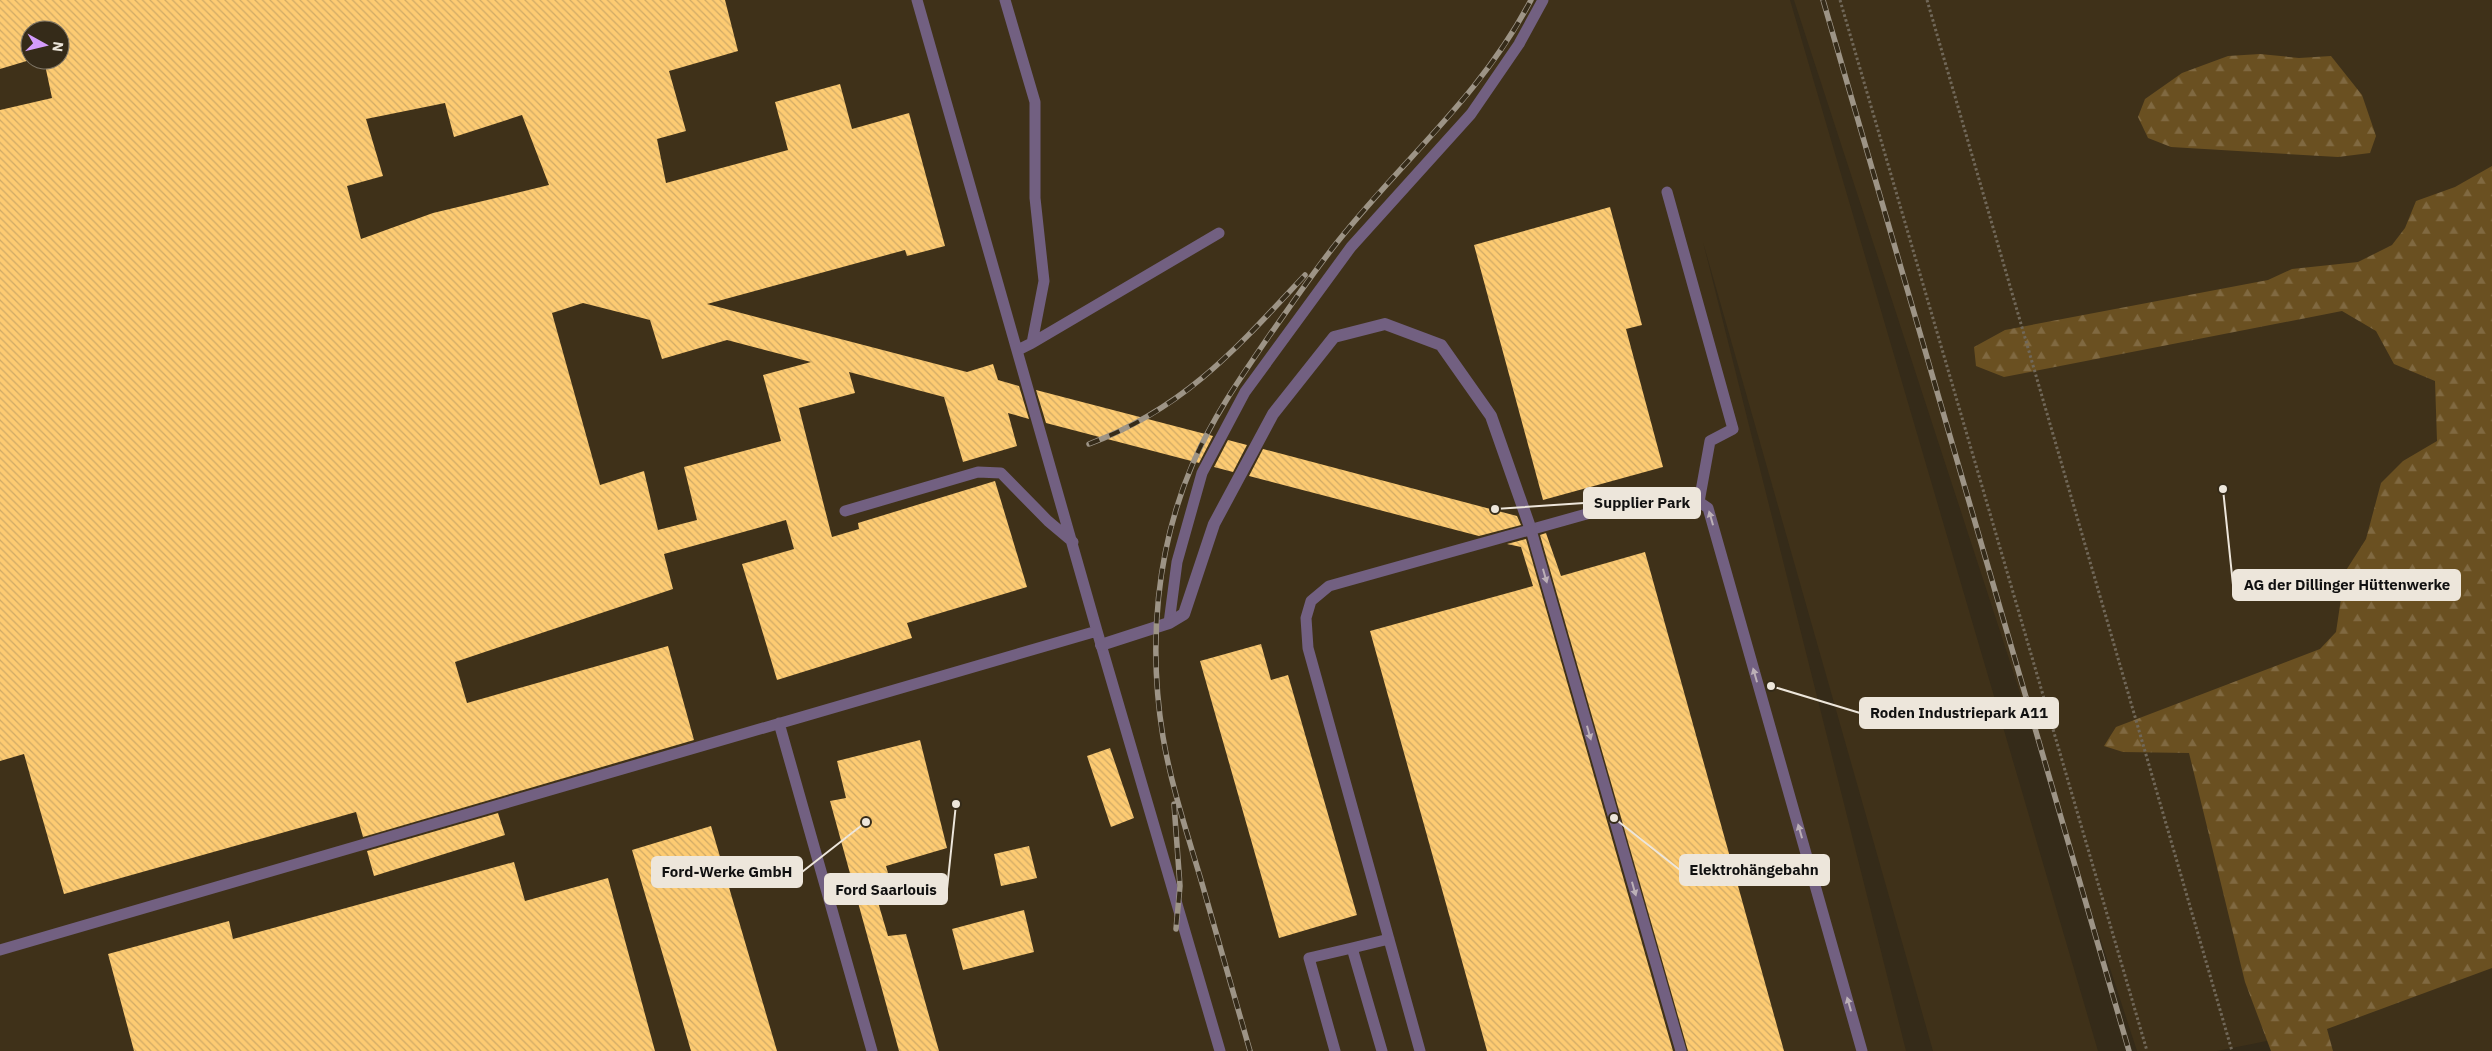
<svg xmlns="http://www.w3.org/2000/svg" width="2492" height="1051" viewBox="0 0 2492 1051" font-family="'IBM Plex Sans',sans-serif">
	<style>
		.built { fill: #3f3119; fill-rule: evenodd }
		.forest { fill: url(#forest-firs) }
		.building { fill: url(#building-back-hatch); fill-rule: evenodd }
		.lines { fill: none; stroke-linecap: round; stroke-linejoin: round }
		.path { stroke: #716859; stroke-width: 3; stroke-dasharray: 2.5 2.5; stroke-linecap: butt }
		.service { stroke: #726081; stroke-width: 11 }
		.minor { stroke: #726081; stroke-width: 12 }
		.rail-casing { stroke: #9d9486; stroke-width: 5.5 }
		.rail { stroke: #352b19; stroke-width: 4; stroke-dasharray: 11; stroke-linecap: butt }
		.oneway { fill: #bcb0b7 }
		.leader { fill: none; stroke: #ede6db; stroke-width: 2 }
		.callout-dot { fill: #ede6db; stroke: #352b19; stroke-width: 2 }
		.callout { fill: #ede6db; stroke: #ede6db; stroke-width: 2 }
		.callout-label { font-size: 15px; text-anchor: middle; font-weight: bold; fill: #111 }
	</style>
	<defs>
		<pattern id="forest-firs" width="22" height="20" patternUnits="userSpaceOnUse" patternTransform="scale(1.25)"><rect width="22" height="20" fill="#6a5021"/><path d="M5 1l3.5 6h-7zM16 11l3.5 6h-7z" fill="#806941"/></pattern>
		<pattern id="building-back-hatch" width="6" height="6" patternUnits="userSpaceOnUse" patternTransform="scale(1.25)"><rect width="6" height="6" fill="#fdcb72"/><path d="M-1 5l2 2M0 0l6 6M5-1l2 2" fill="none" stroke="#d0aa66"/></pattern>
	</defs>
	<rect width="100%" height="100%" fill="#352b19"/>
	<path class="built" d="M0,0H1790L2098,1051H1933L1703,242L1906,1051H0ZM30,30H60V60H30Z
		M1794,0H2492V1051H2333L2326,1029L2217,1051H2137Z"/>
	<path class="forest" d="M2260,54L2299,58L2331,56L2362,95L2376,136L2370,153L2338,157L2171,147L2148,138L2138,117L2145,99L2182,73L2228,56Z
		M2492,166V968L2327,1029L2333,1051H2271L2245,982L2189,753L2123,752L2104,746L2116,727L2320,649L2336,632L2345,572L2366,539L2381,483L2403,461L2437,441L2435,381L2394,364L2376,331L2342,311L2004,377L1976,366L1974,347L2005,330L2268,280L2292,269L2358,262L2392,245L2405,228L2416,201L2455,187Z"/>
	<path class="building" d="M0,0H725L738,51L669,71L686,131L657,139L666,183L788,150L775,102L840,84L852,129L909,113L945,246L907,256L905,250L707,304L967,372L993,364L998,380L1019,386L1029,419L1008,413L1017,446L963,462L944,397L849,372L855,393L799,408L832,537L859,529L858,523L995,481L1027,587L907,623L912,638L777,680L742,564L794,549L786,520L664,554L673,589L455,662L467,703L668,646L694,740L363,837L356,812L64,894L24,754L0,761V110L52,98L44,60H60V30H30V60L0,69ZM445,103L454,137L522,115L549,185L433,213L361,239L347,186L383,176L366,119ZM583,303L650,320L662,359L727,340L811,362L763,375L781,441L684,467L697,520L658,530L644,471L600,485L552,313Z
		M1610,207L1642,325L1626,329L1663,467L1543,500L1474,245Z
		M1036,390L1213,436L1199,463L1046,423Z
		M1228,440L1247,445L1233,472L1214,467Z
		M1263,449L1517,516L1521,525L1479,536L1249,476Z
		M1546,533L1561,576L1645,552L1784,1051H1688L1540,535Z
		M1526,539L1673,1051H1487L1370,631L1533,586L1521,547L1507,544Z
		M1261,644L1271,680L1288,675L1357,915L1279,938L1200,661Z
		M920,740L947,848L886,866L894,894L877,899L888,936L906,934L939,1051H899L830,801L846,798L837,761Z
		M1110,748L1134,818L1111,827L1087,756Z
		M498,813L505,835L374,876L367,851Z
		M711,826L777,1051H691L632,850Z
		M1029,846L1037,878L1001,886L994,854Z
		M514,862L525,901L608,878L655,1051H134L108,954L229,921L233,939Z
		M1024,910L1034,952L963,970L952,929Z"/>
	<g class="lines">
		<path class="path" d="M1840,0L2147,1051
			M1927,0L2232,1051"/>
		<path class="service" d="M917,0L1097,631L1220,1051
			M1005,0L1035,102V198L1044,281L1032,343L1018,350
			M1667,192L1733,429L1710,441L1699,502
			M1032,343L1219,233
			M845,511L978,472L1001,473L1048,521L1073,542
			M1531,530L1681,1051
			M1169,623L1177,562L1202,473L1245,392L1351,247L1471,114L1519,44L1543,0
			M779,723L872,1051
			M0,950L1097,631
			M1335,1051L1309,958L1352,948
			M1382,1051L1352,948L1389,939
			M1420,1051L1308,648L1306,618L1311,601L1329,586L1658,494L1689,495L1708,508L1862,1051"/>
		<path class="minor" d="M1101,645L1169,623L1184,614L1214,524L1273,414L1334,337L1385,324L1441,345L1491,416L1531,530"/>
		<defs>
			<path id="rail" d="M1823,0L2129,1051
				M1089,444C1185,408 1237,348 1305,275
				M1174,804L1180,886L1176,929
				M1250,1051C1234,994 1217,937 1201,880C1187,833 1171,785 1163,737C1148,645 1156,549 1193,463C1213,417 1241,377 1269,336C1292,304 1314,271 1339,240C1405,157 1480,97 1531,0"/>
		</defs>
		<use href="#rail" class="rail-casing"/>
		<use href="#rail" class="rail"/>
	</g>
	<defs><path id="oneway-solid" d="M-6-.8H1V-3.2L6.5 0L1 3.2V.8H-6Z" transform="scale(1.25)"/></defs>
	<g class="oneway">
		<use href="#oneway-solid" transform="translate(1711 518) rotate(-106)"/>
		<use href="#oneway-solid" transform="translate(1545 576) rotate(74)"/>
		<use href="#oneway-solid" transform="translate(1755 675) rotate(-106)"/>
		<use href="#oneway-solid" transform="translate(1589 733) rotate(74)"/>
		<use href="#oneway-solid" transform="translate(1800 831) rotate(-106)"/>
		<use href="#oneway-solid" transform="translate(1634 889) rotate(74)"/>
		<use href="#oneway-solid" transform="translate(1849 1004) rotate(-106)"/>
	</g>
	<path class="leader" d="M1495 509L1584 503M2223 489L2233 585M1771 686L1860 713M1614 818L1680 870M866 822L802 872M956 804L947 889"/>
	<g class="callout-dot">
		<circle cx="1495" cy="509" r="5"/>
		<circle cx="2223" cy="489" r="5"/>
		<circle cx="1771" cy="686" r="5"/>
		<circle cx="1614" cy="818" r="5"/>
		<circle cx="866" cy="822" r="5"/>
		<circle cx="956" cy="804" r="5"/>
	</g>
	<g class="callout">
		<rect x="1584" y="488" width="116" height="30" rx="5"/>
		<rect x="2233" y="570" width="227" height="30" rx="5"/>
		<rect x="1860" y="698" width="198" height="30" rx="5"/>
		<rect x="1680" y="855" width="149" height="30" rx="5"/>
		<rect x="652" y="857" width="150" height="30" rx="5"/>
		<rect x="825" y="874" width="122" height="30" rx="5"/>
	</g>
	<g class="callout-label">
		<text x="1642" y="508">Supplier Park</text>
		<text x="2347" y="590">AG der Dillinger Hüttenwerke</text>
		<text x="1959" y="718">Roden Industriepark A11</text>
		<text x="1754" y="875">Elektrohängebahn</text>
		<text x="727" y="877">Ford-Werke GmbH</text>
		<text x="886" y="895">Ford Saarlouis</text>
	</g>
	<g transform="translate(45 45) rotate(98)"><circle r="24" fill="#352b19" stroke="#7f7667"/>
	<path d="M0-4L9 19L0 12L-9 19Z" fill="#d49cfc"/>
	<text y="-8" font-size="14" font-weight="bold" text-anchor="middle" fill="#ede6db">N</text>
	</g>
</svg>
